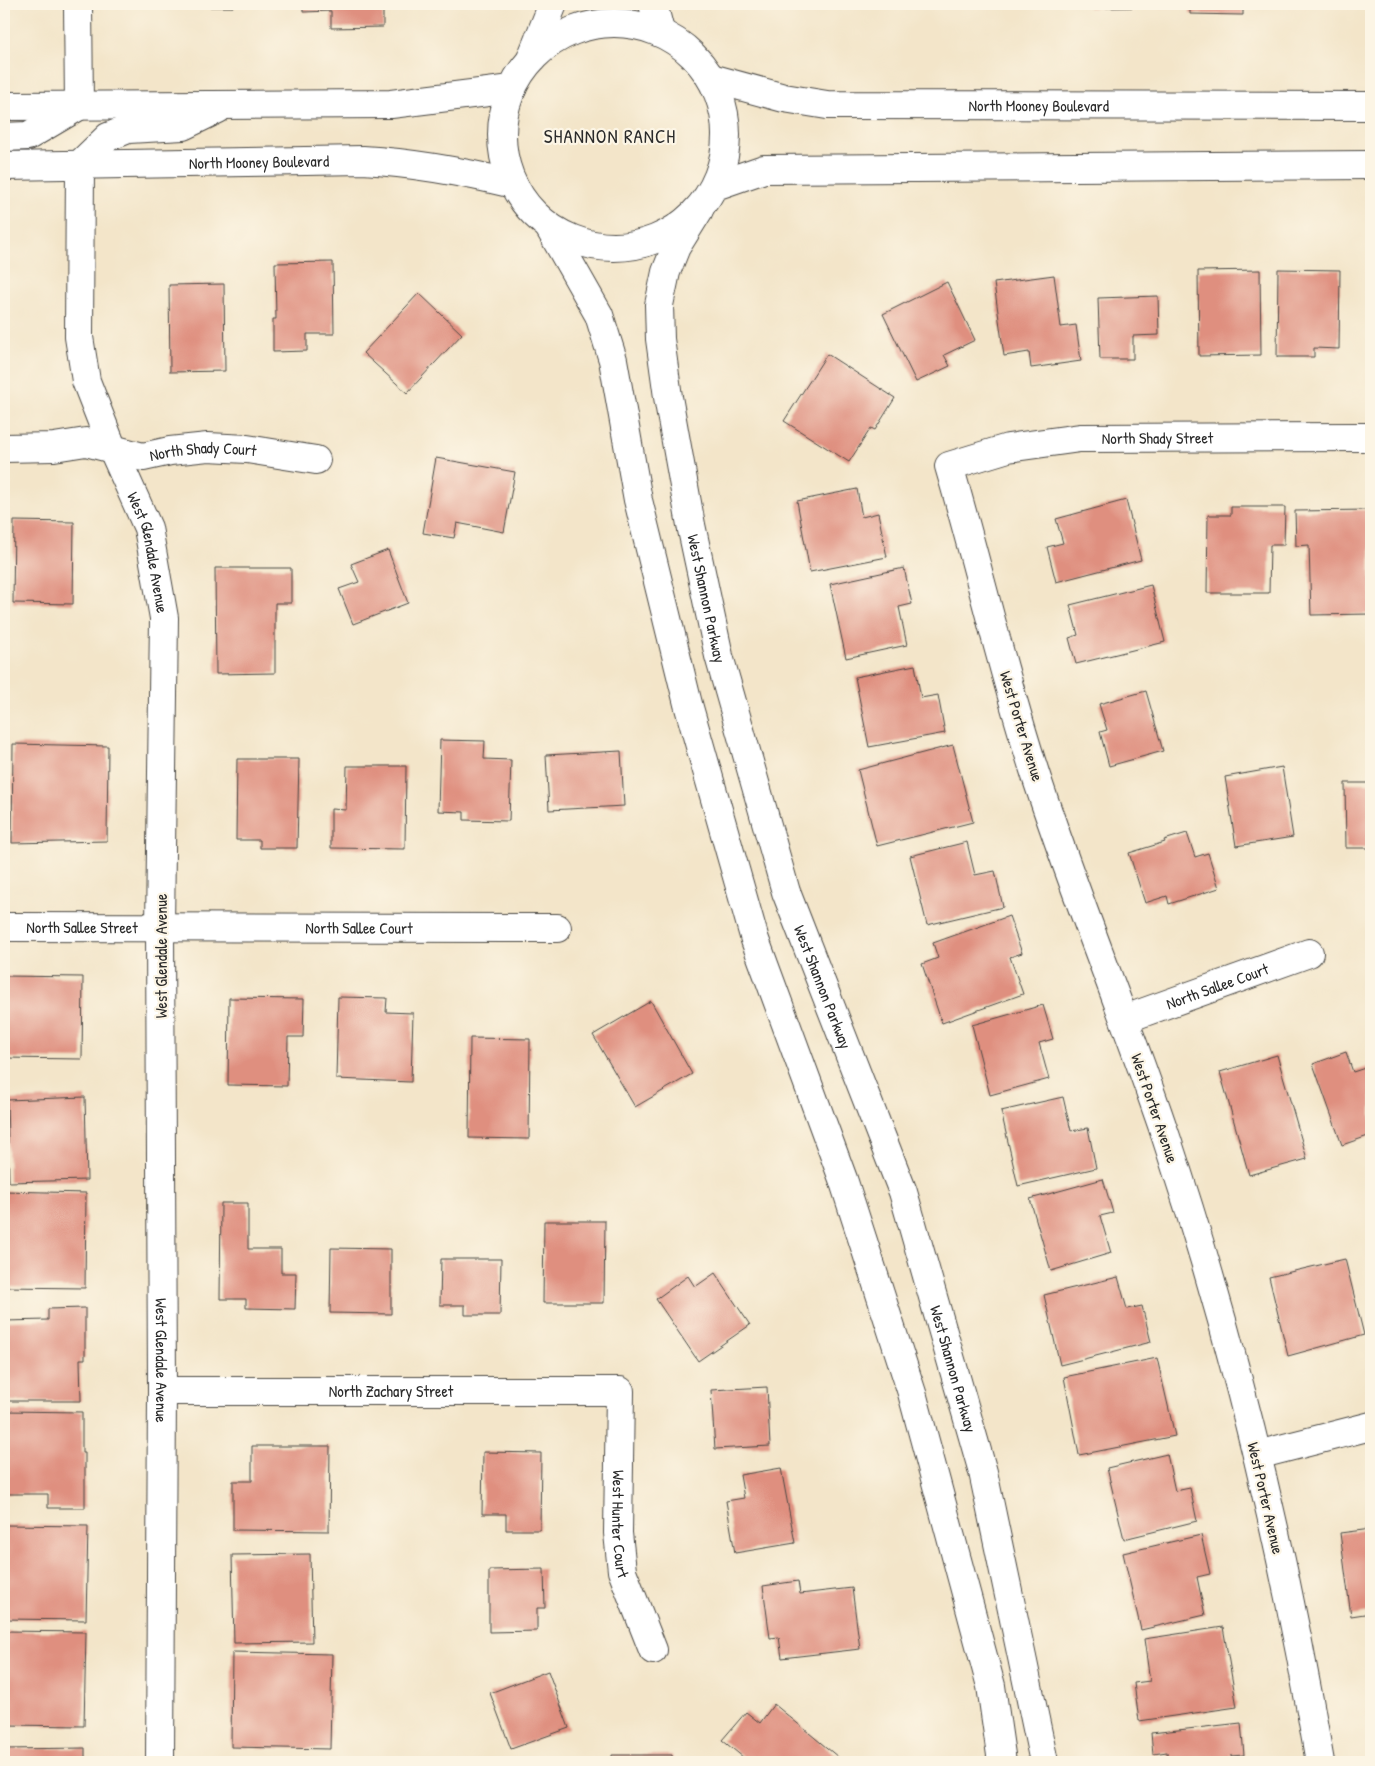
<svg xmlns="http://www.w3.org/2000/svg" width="1375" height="1766" viewBox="0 0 1375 1766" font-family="'Patrick Hand',sans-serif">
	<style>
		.building { fill: #df8f7f }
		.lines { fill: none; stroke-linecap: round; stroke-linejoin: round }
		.minor-casing { stroke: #494743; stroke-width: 30 }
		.tertiary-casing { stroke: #494743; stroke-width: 30 }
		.minor { stroke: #fff; stroke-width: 28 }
		.tertiary { stroke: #fff; stroke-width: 28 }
		.labels { text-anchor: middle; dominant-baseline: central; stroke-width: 4.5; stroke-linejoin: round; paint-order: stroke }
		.street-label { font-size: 16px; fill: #2b2b2b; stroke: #fcf5e5 }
		.quarter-label { font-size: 19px; letter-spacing: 1px; fill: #2b2b2b; stroke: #fcf5e5 }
	</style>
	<rect width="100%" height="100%" fill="#fcf5e5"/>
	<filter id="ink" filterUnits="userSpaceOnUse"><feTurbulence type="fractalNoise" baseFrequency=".02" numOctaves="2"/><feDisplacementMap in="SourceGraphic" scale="10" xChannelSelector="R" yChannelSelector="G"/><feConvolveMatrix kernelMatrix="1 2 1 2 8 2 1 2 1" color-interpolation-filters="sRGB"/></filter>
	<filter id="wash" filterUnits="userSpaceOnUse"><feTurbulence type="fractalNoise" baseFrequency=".0096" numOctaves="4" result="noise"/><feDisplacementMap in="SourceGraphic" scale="20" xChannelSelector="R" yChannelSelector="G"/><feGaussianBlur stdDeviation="1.12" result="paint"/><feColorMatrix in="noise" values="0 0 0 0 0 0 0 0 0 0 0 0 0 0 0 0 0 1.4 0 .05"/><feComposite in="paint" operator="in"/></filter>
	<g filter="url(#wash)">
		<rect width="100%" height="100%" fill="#f3e5c9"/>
		<g id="blocks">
			<path class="building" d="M141,4H233V7H141Z
				M303,4H383V27L331,28V11L303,12Z
				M1088,4H1181V7L1088,8Z
				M1190,4H1243V15L1190,14Z
				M333,262L334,334H307V351L273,352V319H276L275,263Z
				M1278,269L1340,270L1339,349L1314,348V357H1277Z
				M1260,270L1261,355L1199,356L1198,271Z
				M1054,275L1061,327L1076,325L1081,361L1031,368L1029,352L1004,356L994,283Z
				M947,282L975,340L944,355L950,366L916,382L883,314Z
				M224,284L225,371L170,372L169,285Z
				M1368,291H1371V356H1369Z
				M419,293L462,334L407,393L363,353Z
				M1158,296L1159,335L1133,336V359H1100L1098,298Z
				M827,354L895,398L875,430L871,428L849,462L784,421Z
				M436,458L515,472L504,532L457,523L454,538L423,533Z
				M857,489L862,517L878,513L887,557L810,572L797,501Z
				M1126,500L1141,560L1056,582L1047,547L1063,543L1056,519Z
				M1231,507H1285L1284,545H1270L1269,593H1207L1208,515H1231Z
				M1370,510L1371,614L1311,615L1309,545L1296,546L1295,511Z
				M14,521L74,522L73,604L13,603Z
				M388,550L408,603L353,624L339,589L359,582L351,564Z
				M215,568H291V603H275V673L216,674Z
				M904,568L912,604L899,607L907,645L846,658L830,584Z
				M1151,585L1165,642L1076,664L1069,638L1078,635L1070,605Z
				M915,665L921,698L938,695L945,733L869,747L855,677Z
				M1146,691L1163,751L1109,766L1100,732L1107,730L1099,704Z
				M440,740L485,741L484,759L511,760L509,821L464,820V812L438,811Z
				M13,744L108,746L107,841L12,843Z
				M953,745L973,822L877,846L858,770Z
				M621,751L624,806L549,810L546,755Z
				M237,759H299L297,848H260V840H236Z
				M347,766H406L405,849L331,848V809L346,810Z
				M1282,767L1293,837L1236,846L1225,777Z
				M1345,783H1371V848H1346Z
				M1187,833L1195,857L1208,853L1219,888L1169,904L1167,896L1145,903L1129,853L1165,842L1164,840Z
				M967,842L975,875L995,871L1003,907L927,925L910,856Z
				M1009,916L1022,953L1010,957L1023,994L942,1023L922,964L938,958L933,943Z
				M4,976L83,977L82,1059L4,1058Z
				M338,997L387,998L386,1012L413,1013L411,1082L336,1079Z
				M229,998L304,999L303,1037H288L287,1086L228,1085Z
				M651,1001L692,1074L635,1107L593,1035Z
				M1043,1005L1053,1039L1039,1043L1049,1079L990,1095L972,1025Z
				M470,1038L530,1039L529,1139L469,1138Z
				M1346,1052L1353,1072L1371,1066V1135L1342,1145L1313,1064Z
				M1277,1055L1307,1159L1249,1175L1220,1072Z
				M85,1097L87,1180L9,1182L7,1100Z
				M1063,1097L1071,1131L1088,1128L1096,1168L1018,1186L1001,1111Z
				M1103,1179L1113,1213L1100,1216L1111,1253L1051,1271L1030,1199Z
				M4,1191L86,1193L85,1288L4,1287Z
				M221,1203H248V1249H281V1273H296L295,1309L246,1308V1299H220Z
				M544,1221H605L604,1303H543Z
				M331,1248L391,1249V1314L330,1313Z
				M441,1259H501L500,1315H465V1305H440Z
				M1345,1259L1364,1335L1288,1356L1269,1277Z
				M715,1273L750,1325L698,1361L656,1299L688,1276L695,1287Z
				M1118,1277L1127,1309L1142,1306L1151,1342L1060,1365L1044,1295Z
				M85,1308V1359H80L81,1401H4V1321L48,1320V1309Z
				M1157,1358L1175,1436L1079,1455L1064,1377Z
				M767,1387L770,1446L715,1449L711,1390Z
				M4,1411L82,1412V1453H85V1508H48V1494H4Z
				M252,1446H330L329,1531L233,1530V1481H252Z
				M483,1452L541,1453L540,1530H506V1514H482Z
				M1167,1454L1175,1491L1190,1488L1197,1521L1124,1539L1107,1468Z
				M781,1468L795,1543L735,1553L726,1501L744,1498L740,1475Z
				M4,1525L88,1526L86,1620L4,1619Z
				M1371,1529V1613L1351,1616L1340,1533Z
				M1201,1535L1210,1574L1197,1577L1205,1615L1141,1630L1123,1553Z
				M310,1554L312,1642L234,1643L232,1555Z
				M544,1569L545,1608H537V1631L489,1632V1570Z
				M798,1581L800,1594L852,1588L860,1649L782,1658L779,1637L770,1638L763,1586Z
				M1223,1627L1237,1707L1139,1721L1134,1683L1150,1681L1144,1639Z
				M4,1631L86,1632L84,1726L4,1725Z
				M232,1652L332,1654L330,1749L231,1747Z
				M548,1671L569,1728L511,1749L490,1693Z
				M774,1704L844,1762H749L722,1740L746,1712L760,1723Z
				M1241,1723L1244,1755L1231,1756L1232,1762H1168L1167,1752L1153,1754L1151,1733Z
				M85,1748V1762H4V1749Z
				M612,1755H672L673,1762H612Z"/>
		</g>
	</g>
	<g filter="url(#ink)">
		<use href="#blocks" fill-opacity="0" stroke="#494743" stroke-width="1"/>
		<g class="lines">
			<defs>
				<g id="minor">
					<path d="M78,4L79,106"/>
					<path id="s1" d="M80,164L79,337L86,381L113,450L148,528L164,618L160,927L162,1391L160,1762"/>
					<path id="s2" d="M4,448L54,447L86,442L143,457L170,451L208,447L247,449L316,460"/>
					<path id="s3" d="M4,927L557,928"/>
					<path id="s4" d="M1125,1019L1309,953"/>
					<path id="s5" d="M162,1391H620L618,1533L622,1571L653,1650"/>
					<path d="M1257,1455L1371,1426"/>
					<path id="s6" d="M1320,1762C1284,1551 1234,1341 1166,1137C1125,1015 1075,896 1035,773C1002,672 979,568 949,466L1008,448L1080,438L1371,437"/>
				</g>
				<g id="tertiary">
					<path d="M653,4L660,31"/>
					<circle cx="614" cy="135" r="112"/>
					<path d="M532,56L553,4"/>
					<path id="s7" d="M711,78L784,98L827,105L1371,106"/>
					<path d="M4,106L391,104L512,89"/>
					<path d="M4,137L28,136L79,106"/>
					<path d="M80,164L108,137L128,129L183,126L218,109"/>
					<path id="s8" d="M4,166L363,160C414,163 464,172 513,184"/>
					<path d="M715,186L764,169L1371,165"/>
					<path id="s9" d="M699,210L676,247L666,272L659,305L660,339L668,397L691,525L719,656L786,892L903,1192L983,1472L1044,1762"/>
					<path d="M549,227L599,315L613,360L638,500L688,704L755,940L843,1179L912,1393L991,1686L1002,1762"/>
				</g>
			</defs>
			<use href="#minor" class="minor-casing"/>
			<use href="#tertiary" class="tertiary-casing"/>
			<use href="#minor" class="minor"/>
			<use href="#tertiary" class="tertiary"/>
		</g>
	</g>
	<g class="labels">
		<g class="street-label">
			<text stroke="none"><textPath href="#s7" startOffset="331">North Mooney Boulevard</textPath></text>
			<text stroke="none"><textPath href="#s8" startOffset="255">North Mooney Boulevard</textPath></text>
			<text stroke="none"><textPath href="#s6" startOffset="1562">North Shady Street</textPath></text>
			<text stroke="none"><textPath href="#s2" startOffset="202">North Shady Court</textPath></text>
			<text stroke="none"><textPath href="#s1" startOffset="401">West Glendale Avenue</textPath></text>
			<text stroke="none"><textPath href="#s9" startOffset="402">West Shannon Parkway</textPath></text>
			<text transform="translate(1022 726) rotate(73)">West Porter Avenue</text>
			<text stroke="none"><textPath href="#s3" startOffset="78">North Sallee Street</textPath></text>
			<text stroke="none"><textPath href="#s3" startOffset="355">North Sallee Court</textPath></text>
			<text transform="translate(161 956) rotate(-90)">West Glendale Avenue</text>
			<text stroke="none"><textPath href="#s4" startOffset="98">North Sallee Court</textPath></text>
			<text stroke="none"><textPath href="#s9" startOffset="808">West Shannon Parkway</textPath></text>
			<text transform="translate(1155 1108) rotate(71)">West Porter Avenue</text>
			<text stroke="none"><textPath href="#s1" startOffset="1211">West Glendale Avenue</textPath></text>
			<text stroke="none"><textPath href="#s9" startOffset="1212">West Shannon Parkway</textPath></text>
			<text stroke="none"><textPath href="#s5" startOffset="229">North Zachary Street</textPath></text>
			<text transform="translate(1266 1498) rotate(77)">West Porter Avenue</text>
			<text stroke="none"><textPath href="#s5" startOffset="591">West Hunter Court</textPath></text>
		</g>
		<g class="quarter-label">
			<text x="610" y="136">SHANNON RANCH</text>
		</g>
	</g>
	<rect width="1375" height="1766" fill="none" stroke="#fcf5e5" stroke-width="20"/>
</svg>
